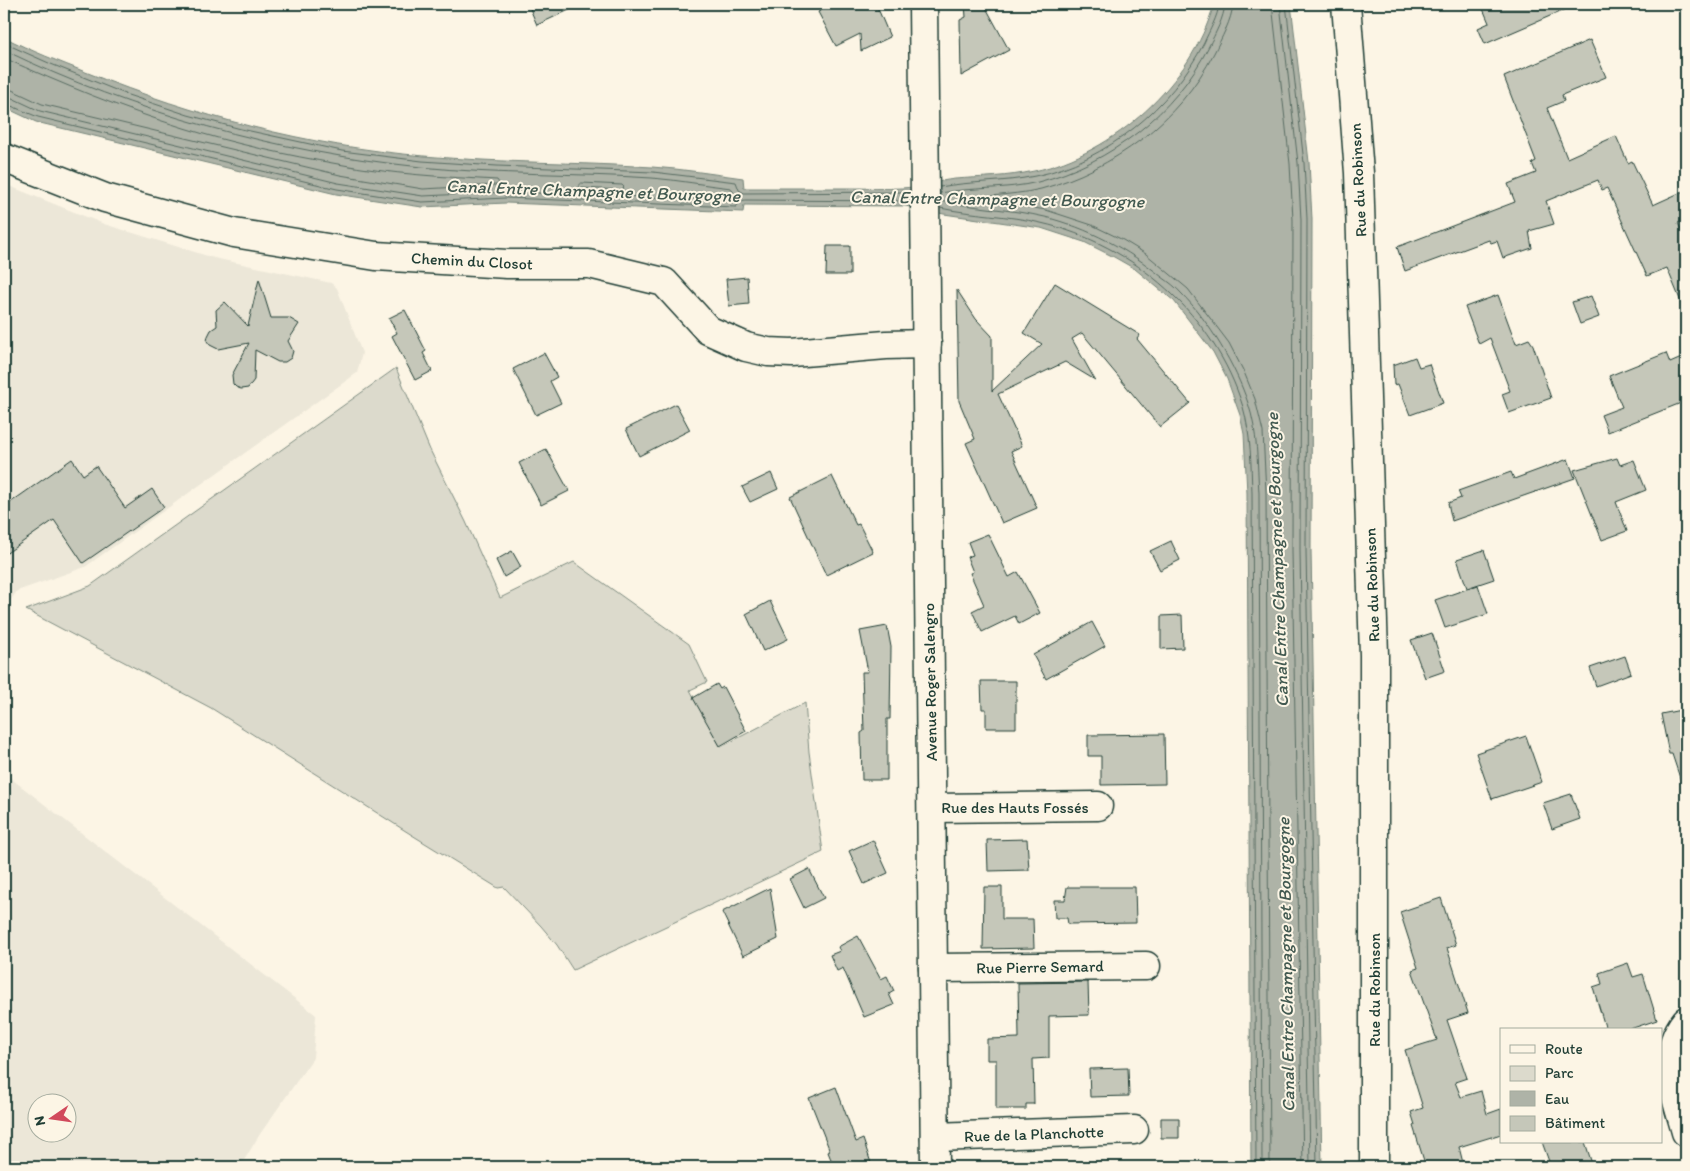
<svg xmlns="http://www.w3.org/2000/svg" width="1690" height="1171" viewBox="0 0 1690 1171" font-family="Itim,sans-serif">
	<style>
		.built { fill: #ece7d8; fill-rule: evenodd }
		.green { fill: #dcdacc; stroke: #7e8c80 }
		.water { fill: #aeb3a7; stroke: #758479 }
		.lines { fill: none; stroke-linecap: round; stroke-linejoin: round }
		.shore { stroke: #586c62; stroke-width: 1 }
		.building { fill: #c5c7b9; stroke: #1f3d34 }
		.minor-casing { stroke: #1f3d34; stroke-width: 31 }
		.major-casing { stroke: #1f3d34; stroke-width: 31 }
		.minor { stroke: #fcf5e5; stroke-width: 28 }
		.major { stroke: #fcf5e5; stroke-width: 28 }
		.labels { text-anchor: middle; dominant-baseline: central; stroke-width: 4; stroke-linejoin: round; paint-order: stroke }
		.street-label { font-size: 16px; fill: #1f3d34; stroke: #fcf5e5 }
		.water-label { font-size: 18px; font-style: italic; fill: #435a51; stroke: #fcf5e5 }
	</style>
	<rect width="100%" height="100%" fill="#fcf5e5"/>
	<filter id="ink" filterUnits="userSpaceOnUse"><feTurbulence type="fractalNoise" baseFrequency=".02" numOctaves="2"/><feDisplacementMap in="SourceGraphic" scale="10" xChannelSelector="R" yChannelSelector="G"/><feConvolveMatrix kernelMatrix="1 2 1 2 8 2 1 2 1" color-interpolation-filters="sRGB"/></filter>
	<g filter="url(#ink)">
		<path class="built" d="M4,184L104,224L214,258L331,283L337,288L362,353L357,373L85,567L17,591L4,610Z
			M4,773L316,1015L313,1058L260,1134L240,1167H4ZM38,1104H68V1134H38Z"/>
		<path class="green" d="M396,368L430,450L466,522L500,598L574,562L689,644L707,682L690,690L721,747L805,703L809,752L823,852L573,970L557,945L541,926L504,887L498,888L412,835L211,708L26,610L90,586Z"/>
		<path class="water" d="M1214,4H1291L1309,162L1312,219L1311,550L1322,1167H1251L1247,493L1244,434L1240,415L1227,379L1213,352L1174,301L1135,269L1114,257L1084,242L1041,228L944,214L905,206L744,205L743,212L506,203L422,207L336,194L36,122L4,107V37C31,51 60,62 88,73C195,116 308,146 424,156C500,163 576,162 652,167C683,169 713,174 743,178L744,188C779,188 814,188 849,188C867,188 885,189 902,188C920,187 937,181 955,179C981,177 1008,177 1034,171C1114,154 1192,83 1214,4Z"/>
		<g class="lines">
			<path class="shore" d="M1233,4C1232,20 1221,39 1214,53C1179,121 1114,169 1041,189C1025,193 1008,194 992,196L990,198L992,201L1046,210L1092,225L1123,240L1146,254L1188,289L1229,343L1244,372L1255,399L1263,432L1266,493L1270,1167
				M1272,4L1290,164L1293,220L1292,550L1303,1167
				M1280,4L1298,163L1301,220L1300,550L1310,1167
				M1286,4L1304,163L1307,219L1306,550L1317,1167
				M4,43L51,64L128,95L188,115L241,129L342,151L422,161L497,166L653,172L736,182L739,190L744,193L910,192
				M4,50C134,113 277,152 421,167C498,175 575,173 652,178C678,180 704,185 731,188L736,197L732,200L506,192L423,196L338,183L40,111L10,97L4,96
				M4,58C62,84 122,109 184,128C234,144 287,155 338,164C390,174 444,177 497,180L499,183L496,185L423,189L340,175L42,104L12,90L4,89
				M4,103L38,117L337,189L422,202L506,198L736,207L741,201L745,200L910,201
				M582,183L622,185L624,187L621,190L581,188L579,186Z
				M940,187C971,181 1003,183 1035,176C1107,161 1171,107 1204,43C1209,31 1218,17 1219,4
				M940,193C972,187 1006,190 1038,182C1111,163 1175,113 1209,46C1215,34 1224,18 1225,4
				M940,201C974,208 1011,209 1045,217C1088,228 1128,249 1162,277C1169,282 1176,287 1182,294C1209,321 1236,367 1248,403C1258,432 1257,463 1259,493L1262,1167
				M940,208C973,215 1008,215 1041,223C1134,244 1215,316 1243,407C1251,435 1251,464 1252,493L1256,1167"/>
		</g>
		<path class="building" d="M528,4H582L537,25Z
			M817,4H876L890,37L861,51L860,34L836,46L818,12L820,11Z
			M965,4H984L1009,50L961,76L960,20L966,17Z
			M1481,4H1578L1485,44L1478,28L1489,23Z
			M1590,40L1606,77L1562,95L1564,101L1547,108L1567,158L1616,136L1628,163L1632,161L1653,205L1686,190V219L1678,223L1686,240V314L1667,268L1647,276L1607,188L1602,190L1598,180L1546,201L1554,224L1529,231L1532,248L1503,258L1497,241L1491,243L1489,240L1405,271L1397,247L1515,202L1508,184L1536,173L1532,163L1536,161L1504,77Z
			M827,246H850V275H826Z
			M747,277L749,304L729,306L726,279Z
			M259,279L271,318H289L299,324L288,341L293,351L291,358L285,362H278L255,350L254,380L248,388L241,389L236,387L233,384L232,375L249,343L218,349L210,345L207,341L208,336L211,330L217,326L216,310L225,302L248,326Z
			M1055,283L1140,335L1137,339L1190,403L1160,427L1082,333L1072,339L1095,380L1065,362L998,394L1022,446L1011,451L1037,508L1002,523L966,443L975,439L959,401L957,290L976,319L992,336V391L1042,344L1024,333Z
			M1498,295L1516,344L1529,339L1533,345L1551,398L1509,413L1502,394L1510,391L1490,338L1479,344L1465,307Z
			M1591,296L1599,317L1580,324L1572,302Z
			M405,310L426,351L423,353L432,371L415,380L392,336L397,333L389,318Z
			M544,353L557,377L550,381L561,403L536,415L513,369Z
			M1666,353L1670,363L1686,356V401L1608,432L1601,415L1622,407L1609,376Z
			M1415,357L1419,367L1429,364L1443,403L1410,415L1398,384L1394,385L1393,365Z
			M676,404L690,430L639,456L626,429Z
			M546,449L569,491L541,505L519,463Z
			M1617,458L1620,465L1634,460L1646,490L1616,502L1627,531L1602,540L1574,470Z
			M72,459L83,475L96,466L125,508L152,489L164,507L83,563L54,520L4,555V507Z
			M1568,459L1575,478L1452,521L1448,503L1461,498L1458,491L1511,472L1514,479Z
			M771,473L778,489L750,502L742,487Z
			M832,476L856,525L859,524L873,552L826,575L790,497Z
			M988,534L1009,577L1018,572L1040,613L1019,624L1015,616L982,632L972,611L984,605L970,573L973,572L967,557L973,555L968,542Z
			M1171,541L1180,560L1160,570L1150,551Z
			M1484,550L1494,579L1467,588L1457,559Z
			M512,551L521,567L504,577L496,560Z
			M1478,585L1488,614L1445,628L1435,600Z
			M770,601L788,639L763,651L746,614Z
			M1182,615L1183,648L1161,649V616Z
			M1092,622L1105,646L1046,679L1033,655Z
			M887,626L891,647L890,719H887V780H862L861,733L864,731L862,672H868L860,631Z
			M1432,633L1445,671L1425,678L1411,640Z
			M1625,656L1631,673L1596,686L1590,668Z
			M981,681H1016V728H986V709H982Z
			M717,684L720,689L723,687L746,731L720,746L693,698Z
			M1686,709V787H1683L1672,754H1669L1661,714Z
			M1164,734L1165,784L1101,785V756H1088V735Z
			M1526,736L1542,782L1492,799L1476,753Z
			M1571,794L1580,819L1552,829L1543,803Z
			M1027,839L1029,870L988,871L987,840Z
			M873,840L888,873L864,884L849,851Z
			M809,869L824,898L804,908L790,879Z
			M984,887H1002V919H1033L1034,948L983,949Z
			M1067,887H1135L1136,923L1068,924L1067,918H1055L1054,900H1065Z
			M770,888L778,939L743,956L722,912Z
			M1441,898L1456,945L1447,948L1468,1013L1447,1020L1467,1078L1455,1082L1461,1097L1481,1091L1487,1114L1501,1109V1134L1459,1147L1464,1167H1426L1413,1126L1415,1125L1411,1112L1423,1108L1405,1050L1437,1040L1412,970L1418,968L1400,912Z
			M858,936L881,979L887,976L894,991L889,994L894,1005L864,1017L843,968L837,971L830,955L840,951L838,947Z
			M1628,963L1633,977L1643,974L1657,1020L1627,1030H1606L1593,987L1602,984L1599,973Z
			M1088,982L1089,1015L1049,1016V1058L1033,1059L1034,1104H1026V1109H996V1060H987V1039L1019,1038L1018,983Z
			M1128,1068L1129,1096L1090,1097L1089,1069Z
			M836,1087L856,1142L863,1139L871,1163L862,1167H834L828,1152L830,1151L809,1098Z
			M1161,1118H1179V1138H1161Z
			M1542,1142H1585L1593,1167H1551Z"/>
		<g class="lines">
			<defs>
				<path id="minor" d="M1346,4L1359,173L1374,655V1167
					M4,158L105,198L234,233L376,256L507,264H589L664,282L708,330L746,347L768,352L792,353L886,345L927,344
					M932,808L1098,806
					M933,968L1146,966
					M1686,1021C1658,1056 1676,1095 1686,1132
					M935,1137L1134,1130"/>
				<path id="major" d="M923,4L935,1167"/>
			</defs>
			<use href="#minor" class="minor-casing"/>
			<use href="#major" class="major-casing"/>
			<use href="#minor" class="minor"/>
			<use href="#major" class="major"/>
		</g>
	</g>
	<g class="labels">
		<g class="street-label">
			<text transform="translate(1358 180) rotate(-93)">Rue du Robinson</text>
			<text transform="translate(472 261) rotate(3)">Chemin du Closot</text>
			<text transform="translate(1372 585) rotate(-92)">Rue du Robinson</text>
			<text transform="translate(930 682) rotate(-91)">Avenue Roger Salengro</text>
			<text x="1015" y="807">Rue des Hauts Fossés</text>
			<text transform="translate(1040 967) rotate(-1)">Rue Pierre Semard</text>
			<text transform="translate(1374 990) rotate(-90)">Rue du Robinson</text>
			<text transform="translate(1034 1134) rotate(-2)">Rue de la Planchotte</text>
		</g>
		<g class="water-label">
			<text transform="translate(593 191) rotate(2)">Canal Entre Champagne et Bourgogne</text>
			<text transform="translate(997 199) rotate(1)">Canal Entre Champagne et Bourgogne</text>
			<text transform="translate(1277 560) rotate(-92)">Canal Entre Champagne et Bourgogne</text>
			<text transform="translate(1286 965) rotate(-91)">Canal Entre Champagne et Bourgogne</text>
		</g>
	</g>
	<rect width="1690" height="1171" fill="none" stroke="#fcf5e5" stroke-width="20"/>
	<rect x="10" y="10" width="1670" height="1151" fill="none" stroke="#1f3d34" stroke-width="2" filter="url(#ink)"/>
	<rect x="1500" y="1028" width="162" height="115" fill="#fcf5e5" stroke="#a4ab9e"/>
	<rect x="1510" y="1045" width="25" height="8" fill="#fcf5e5" stroke="#a4ab9e"/>
	<text x="1545" y="1054" font-size="15" fill="#1f3d34">Route</text>
	<rect x="1510" y="1066" width="25" height="15" fill="#dcdacc" stroke="#a4ab9e"/>
	<text x="1545" y="1078" font-size="15" fill="#1f3d34">Parc</text>
	<rect x="1510" y="1091" width="25" height="15" fill="#aeb3a7" stroke="#a4ab9e"/>
	<text x="1545" y="1104" font-size="15" fill="#1f3d34">Eau</text>
	<rect x="1510" y="1116" width="25" height="15" fill="#c5c7b9" stroke="#a4ab9e"/>
	<text x="1545" y="1128" font-size="15" fill="#1f3d34">Bâtiment</text>
	<g transform="translate(52 1118) rotate(257)"><circle r="24" fill="#fcf5e5" stroke="#a4ab9e"/>
	<path d="M0-4L9 19L0 12L-9 19Z" fill="#d1495b"/>
	<text y="-8" font-size="14" font-weight="bold" text-anchor="middle" fill="#1f3d34">N</text>
	</g>
</svg>
